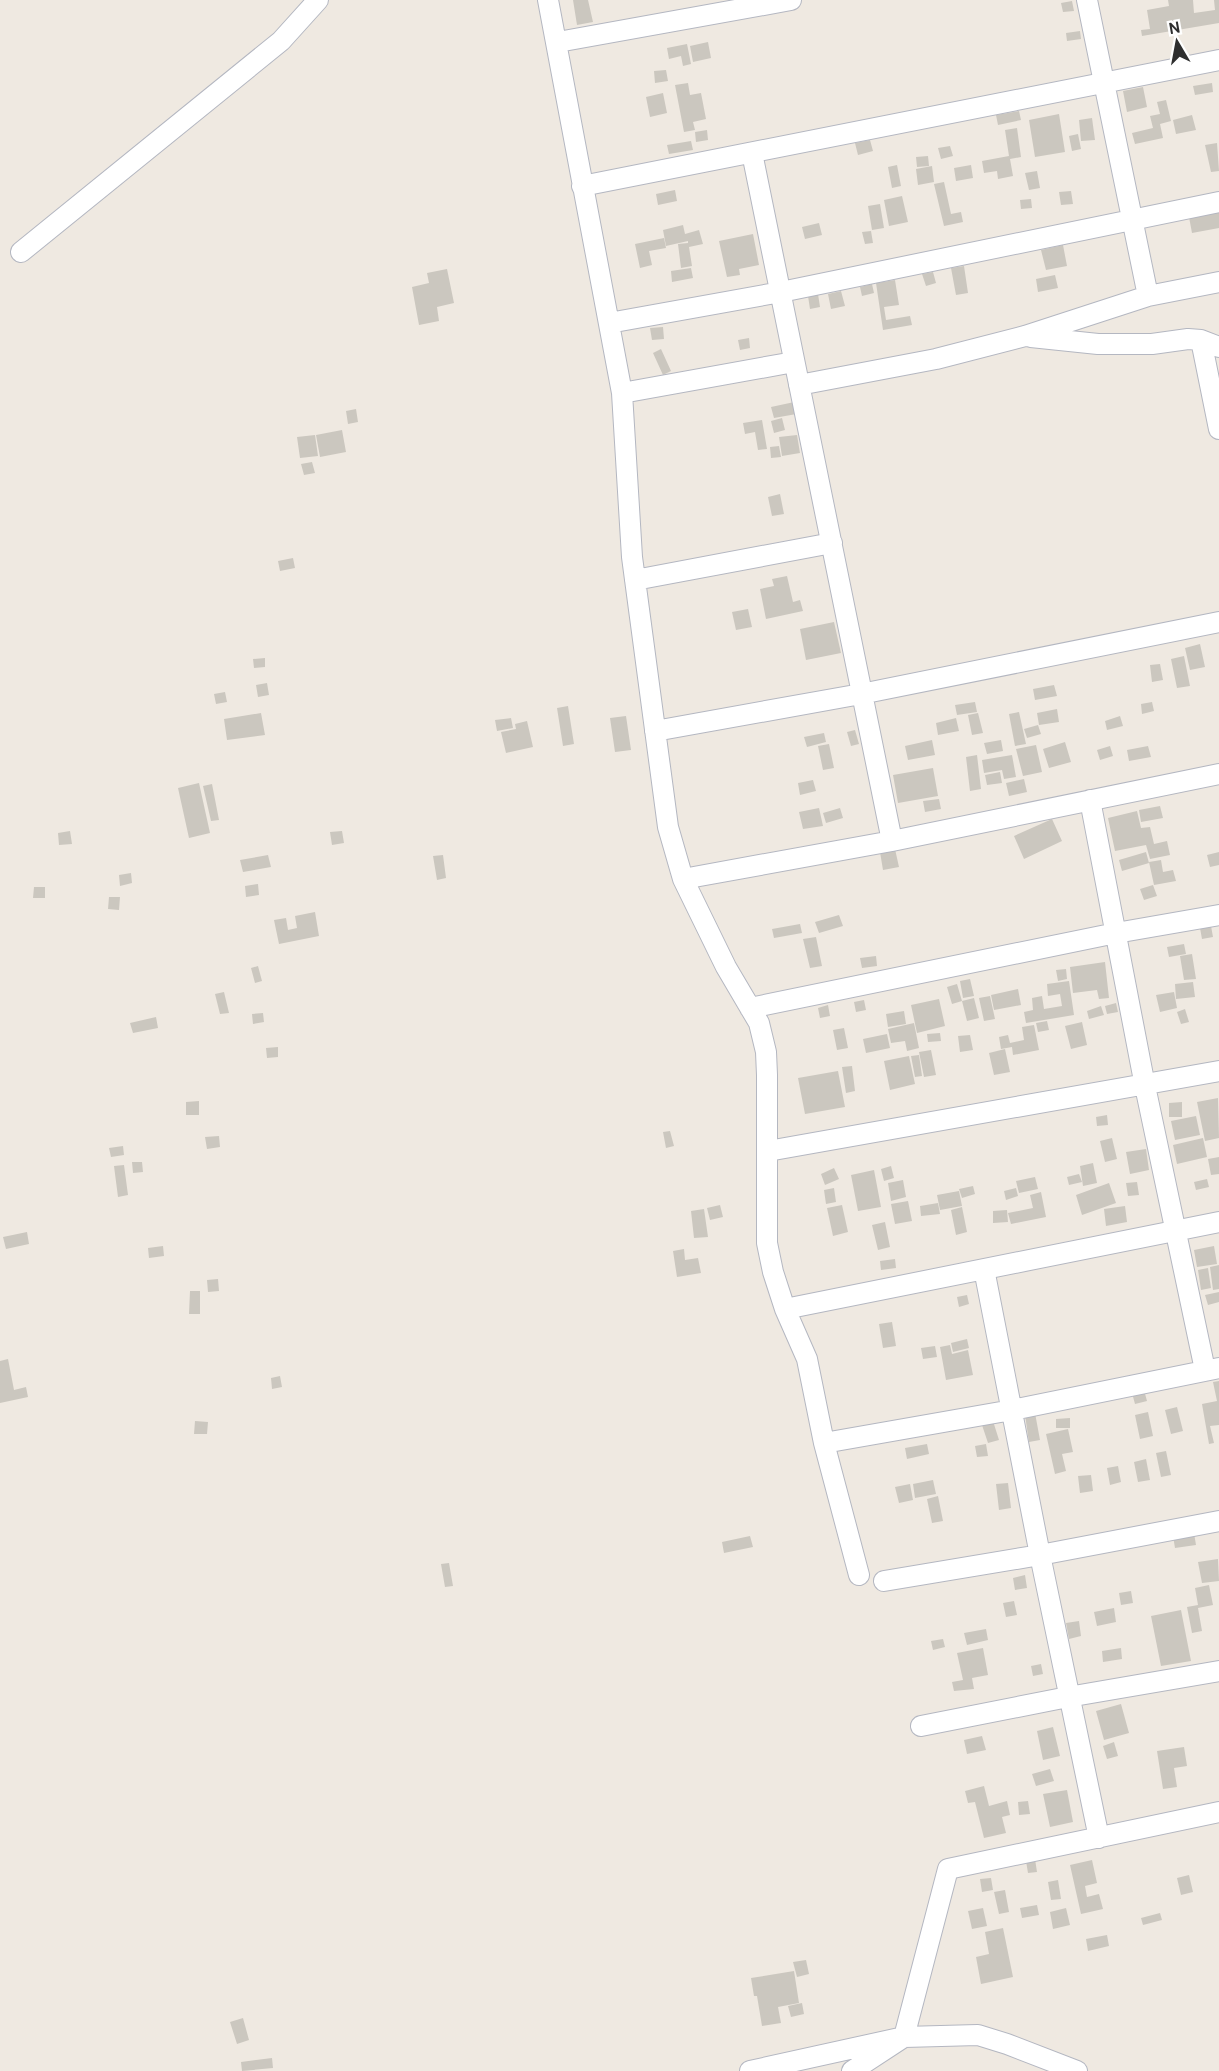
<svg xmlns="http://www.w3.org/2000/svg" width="1219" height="2071" viewBox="0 0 1219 2071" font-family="Overpass,sans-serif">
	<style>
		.building { fill: #cbc7bf }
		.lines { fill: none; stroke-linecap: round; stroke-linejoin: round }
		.minor-casing { stroke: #b4b7c1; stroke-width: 22 }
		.minor { stroke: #fff; stroke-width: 20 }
	</style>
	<rect width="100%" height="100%" fill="#efe9e1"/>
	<path class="building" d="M573,0H588L593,22L577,25Z
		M1168,0H1193L1194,13L1215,10L1214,0H1219V23L1142,36L1141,30L1150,29L1147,10L1169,6Z
		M1072,1L1074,11L1063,12L1061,3Z
		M1080,31L1081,39L1067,41L1066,33Z
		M708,42L711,58L693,62L690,46Z
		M687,44L691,64L683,66L681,56L669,59L667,48Z
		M666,70L668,81L655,83L654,71Z
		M688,83L690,95L701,93L706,119L693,122L695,130L684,132L675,85Z
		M1212,83L1213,92L1195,95L1193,86Z
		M1143,87L1147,107L1127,112L1123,91Z
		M663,93L667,113L650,117L646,97Z
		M1166,100L1171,121L1160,124L1163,138L1135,144L1132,133L1153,128L1150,116L1160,114L1157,102Z
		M1019,111L1021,120L998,125L996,115Z
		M1059,114L1065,152L1035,157L1029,120Z
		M1192,115L1196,130L1176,134L1173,120Z
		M1092,118L1095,140L1081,141L1079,120Z
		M1017,128L1021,157L1010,159L1013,176L998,179L997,171L984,173L982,161L1009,156L1005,130Z
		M707,130L708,140L696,142L695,132Z
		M1078,134L1081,149L1072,151L1069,136Z
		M870,140L873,151L858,155L855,143Z
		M691,141L693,150L669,154L667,145Z
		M1217,143L1219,171L1211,172L1205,145Z
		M950,146L953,156L941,159L938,148Z
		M928,156L929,166L917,167L916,157Z
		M897,165L901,186L892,188L888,167Z
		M971,165L973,178L956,181L954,168Z
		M932,166L934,182L918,185L916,169Z
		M1037,171L1040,188L1029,190L1025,173Z
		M944,182L951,214L961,212L963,222L944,226L934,184Z
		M675,190L677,201L658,205L656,194Z
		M1071,191L1073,204L1061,205L1059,192Z
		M902,196L908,222L889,226L884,200Z
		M1031,199L1032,208L1021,209L1020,200Z
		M880,204L884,228L872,230L868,206Z
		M1219,211V228L1192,233L1189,217Z
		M819,223L822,235L805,239L802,227Z
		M683,225L685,234L699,230L703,244L689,247L692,266L681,268L678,244L688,243V241L666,246L663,230Z
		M871,231L873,243L865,244L862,232Z
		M753,234L759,265L739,269L740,275L727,277L719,241Z
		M664,238L666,248L649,251L652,265L640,268L635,244Z
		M1063,245L1067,266L1046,270L1041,250Z
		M964,266L968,293L956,295L951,268Z
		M691,268L693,278L672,282L671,271Z
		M447,269L454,303L437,307L439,321L419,325L412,287L429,283L427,273Z
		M933,272L936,283L926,286L922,274Z
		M1055,275L1058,288L1038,292L1036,279Z
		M895,280L899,305L884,307L886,320L910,316L912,325L883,330L876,283Z
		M872,284L874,293L862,296L860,287Z
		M841,291L845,306L831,309L828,294Z
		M818,294L820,307L810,309L808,296Z
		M663,327L664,339L652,340L650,328Z
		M749,338L750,348L740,350L738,340Z
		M661,349L671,371L663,375L653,353Z
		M799,401L802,413L774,418L771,407Z
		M356,409L358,422L348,424L346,411Z
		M782,418L785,430L774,433L771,421Z
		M762,420L767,449L758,450L755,432L745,434L743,423Z
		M342,430L346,452L320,457L316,435Z
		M315,435L318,456L300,458L297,437Z
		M797,435L800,453L782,456L779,437Z
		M779,446L781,457L771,458L770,447Z
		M312,462L315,473L304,475L301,464Z
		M780,494L784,514L772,516L768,497Z
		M293,558L295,568L280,571L278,561Z
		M787,576L793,602L800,600L803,611L766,619L760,589L774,586L772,579Z
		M748,609L752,627L736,630L732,612Z
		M834,622L841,653L806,660L800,629Z
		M1200,644L1205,667L1190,670L1185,648Z
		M1184,656L1190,686L1177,688L1171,659Z
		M265,658V667L254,668L253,659Z
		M1160,664L1163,680L1152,682L1150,665Z
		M267,683L269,695L258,697L256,685Z
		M1054,685L1057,696L1035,700L1033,689Z
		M225,692L227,702L216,704L214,694Z
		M975,702L977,712L957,715L955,705Z
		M1152,702L1154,711L1142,714L1141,704Z
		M568,706L574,744L563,746L557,708Z
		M1057,709L1059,722L1039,725L1037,713Z
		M1019,712L1026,744L1015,746L1009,714Z
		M261,713L265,735L227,740L224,719Z
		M978,713L983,733L972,735L968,715Z
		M626,716L631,750L615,752L610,718Z
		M1120,716L1123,726L1107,730L1105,721Z
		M511,718L513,728L497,731L495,720Z
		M956,718L959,731L938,735L936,723Z
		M527,721L533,747L506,753L501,732L516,729L515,724Z
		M1038,725L1041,734L1027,738L1024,729Z
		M855,730L859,744L851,746L847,732Z
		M824,733L826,742L807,747L804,737Z
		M932,740L935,755L908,760L905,746Z
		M1001,740L1003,751L987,754L984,743Z
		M1065,742L1071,762L1049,768L1043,749Z
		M829,744L834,768L823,770L818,746Z
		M1036,745L1042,772L1023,776L1016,749Z
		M1110,746L1113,756L1100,760L1097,750Z
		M1148,746L1151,757L1129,761L1127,750Z
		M977,755L981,789L970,791L966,757Z
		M1012,755L1016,777L1004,779L1002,770L984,773L982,760Z
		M933,768L938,796L898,803L893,775Z
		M1000,772L1002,783L987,785L985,775Z
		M1024,779L1027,792L1009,796L1006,783Z
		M813,780L816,791L800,795L798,783Z
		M199,783L210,833L189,838L178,788Z
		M212,784L219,820L211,821L203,786Z
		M939,799L941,809L925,812L923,801Z
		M1160,806L1163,818L1141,822L1139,810Z
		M819,808L823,826L803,829L799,812Z
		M840,808L843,818L826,823L823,813Z
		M1137,811L1141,828L1150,827L1154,844L1167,841L1170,855L1150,859L1146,845L1115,851L1108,818Z
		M1052,819L1062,841L1024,859L1014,836Z
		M70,831L72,844L59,845L58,833Z
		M342,831L344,843L332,845L330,832Z
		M895,849L899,867L883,870L880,852Z
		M1146,852L1149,863L1122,871L1119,860Z
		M1219,852V865L1210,867L1207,855Z
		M268,855L271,867L243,872L240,860Z
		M443,855L446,878L437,880L433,856Z
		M1161,860L1163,872L1173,870L1176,881L1154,885L1149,862Z
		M131,873L132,883L120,886L119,875Z
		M258,884L259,895L246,897L245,886Z
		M1153,885L1157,896L1144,900L1140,889Z
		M34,887H45V898H33Z
		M109,897H120L119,910L108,909Z
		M315,912L319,936L279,944L274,920L286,918L288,930L297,928L295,916Z
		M839,915L843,926L819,933L815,922Z
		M800,924L802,933L774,938L772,929Z
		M1211,926L1213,937L1202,939L1200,928Z
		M816,937L822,966L810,968L803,939Z
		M1184,944L1186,954L1169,957L1167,947Z
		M1192,954L1196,979L1184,980L1180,956Z
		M876,956L877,966L862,968L860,958Z
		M1105,962L1109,998L1099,999L1097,990L1073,993L1070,967Z
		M258,966L262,981L255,983L251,968Z
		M1066,969L1067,979L1058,981L1056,970Z
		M970,979L974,996L963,998L960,981Z
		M1069,981L1074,1015L1026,1023L1024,1012L1033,1010L1032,998L1042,996L1044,1009L1062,1006L1060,994L1048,996L1047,984Z
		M1193,982L1195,997L1176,999L1175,984Z
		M957,984L962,1001L952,1004L947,987Z
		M1018,989L1021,1005L994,1010L991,995Z
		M224,992L229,1013L220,1014L215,994Z
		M1174,992L1177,1008L1160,1012L1156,995Z
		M990,996L995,1019L984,1021L979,998Z
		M974,998L979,1018L967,1021L962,1001Z
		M939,999L945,1026L917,1033L911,1005Z
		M864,1000L866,1010L856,1012L854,1002Z
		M1116,1003L1118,1012L1107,1014L1105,1006Z
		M828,1005L830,1016L820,1018L818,1008Z
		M1101,1006L1104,1015L1089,1019L1087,1011Z
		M1185,1009L1189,1022L1181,1024L1177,1012Z
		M904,1011L906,1024L888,1027L886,1014Z
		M263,1013L264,1022L253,1024L252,1014Z
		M156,1017L158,1028L133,1033L130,1023Z
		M1047,1021L1049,1030L1038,1032L1036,1023Z
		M1082,1022L1087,1045L1071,1049L1065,1026Z
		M914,1023L919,1048L907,1051L905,1041L891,1043L888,1029Z
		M1034,1025L1039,1050L1013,1055L1012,1047L1001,1049L999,1037L1008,1035L1010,1043L1024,1040L1022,1027Z
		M844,1028L848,1048L837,1050L833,1030Z
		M940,1033L941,1041L928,1042L927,1034Z
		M887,1034L890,1048L866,1053L863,1039Z
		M970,1035L973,1050L960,1052L958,1036Z
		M278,1047V1057L267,1058L266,1048Z
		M1005,1049L1010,1072L994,1075L989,1053Z
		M931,1050L936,1075L924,1077L919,1052Z
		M919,1055L922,1076L915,1077L911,1056Z
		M909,1056L915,1084L890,1090L884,1061Z
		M852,1066L855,1091L846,1093L842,1067Z
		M838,1071L845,1107L805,1114L798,1078Z
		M1218,1098L1219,1138L1205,1141L1197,1102Z
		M199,1101V1115H186V1102Z
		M1182,1102V1117H1169V1103Z
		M1107,1115L1108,1125L1097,1126L1096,1117Z
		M1196,1116L1200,1135L1175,1140L1171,1121Z
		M670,1131L674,1146L666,1148L663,1132Z
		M219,1136L220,1147L207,1149L205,1137Z
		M1112,1138L1117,1159L1105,1162L1100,1141Z
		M1203,1138L1207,1157L1177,1164L1173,1145Z
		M123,1146L124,1155L111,1157L109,1148Z
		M1146,1149L1149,1170L1130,1174L1126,1152Z
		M1219,1157V1174L1211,1175L1208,1159Z
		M132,1162H142L143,1172L133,1173Z
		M1093,1163L1097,1183L1083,1186L1080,1166Z
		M124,1165L128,1195L118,1197L114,1166Z
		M891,1166L894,1178L884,1181L881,1169Z
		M834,1168L839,1179L825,1185L821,1174Z
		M874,1170L881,1207L858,1211L851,1175Z
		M1079,1174L1082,1182L1069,1185L1067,1177Z
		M1035,1177L1038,1189L1019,1193L1016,1181Z
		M1207,1179L1209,1187L1196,1190L1194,1182Z
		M903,1180L906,1197L891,1201L888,1183Z
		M1137,1182L1139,1195L1128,1196L1126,1183Z
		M1109,1183L1116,1203L1082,1215L1076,1195Z
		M973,1186L975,1194L962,1198L959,1189Z
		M834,1188L836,1202L826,1204L824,1190Z
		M1016,1188L1018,1196L1006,1200L1004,1191Z
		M959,1191L962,1206L940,1210L937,1195Z
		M1041,1192L1046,1217L1011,1224L1008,1213L1033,1208L1030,1195Z
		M908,1201L912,1221L895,1224L891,1204Z
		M938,1203L940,1214L921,1216L920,1206Z
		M720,1205L723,1217L710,1220L707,1208Z
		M842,1205L848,1232L833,1236L827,1208Z
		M1125,1206L1127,1222L1106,1226L1104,1209Z
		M962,1207L967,1232L956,1235L951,1210Z
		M704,1209L708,1237L694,1238L691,1211Z
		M1007,1210L1008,1222L993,1223V1211Z
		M885,1222L890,1247L878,1250L872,1225Z
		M27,1232L29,1244L6,1249L3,1237Z
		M163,1246L164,1256L149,1258L148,1248Z
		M1214,1246L1217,1264L1197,1267L1194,1250Z
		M684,1249L685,1260L698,1258L701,1273L677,1277L673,1251Z
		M895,1259L896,1268L881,1270L880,1261Z
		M1219,1265V1289L1213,1290L1210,1267Z
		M1208,1268L1211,1288L1201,1290L1198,1270Z
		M218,1279L219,1291L208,1292L207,1280Z
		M190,1291H200V1314H189Z
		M1219,1292V1302L1208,1305L1205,1295Z
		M967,1295L969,1304L959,1307L957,1297Z
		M892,1322L896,1346L883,1348L879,1324Z
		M967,1339L969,1348L953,1352L951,1343Z
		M950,1345L952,1354L968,1350L973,1375L946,1380L940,1347Z
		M935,1346L937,1357L923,1359L921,1348Z
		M8,1359L14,1390L26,1387L28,1397L0,1403V1361Z
		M280,1376L282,1387L272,1389L271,1378Z
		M1219,1381V1425L1210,1426L1214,1443L1209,1444L1202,1404L1217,1401L1213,1382Z
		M1144,1390L1147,1401L1135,1404L1132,1393Z
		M1177,1407L1183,1431L1171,1434L1165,1410Z
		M1148,1412L1153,1436L1140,1439L1135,1415Z
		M1035,1413L1040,1440L1029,1442L1025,1415Z
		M1070,1418V1428H1056V1419Z
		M195,1421L208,1422L207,1434H194Z
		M993,1421L999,1440L988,1443L982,1425Z
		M1068,1429L1073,1452L1062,1454L1066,1471L1055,1474L1046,1434Z
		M927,1444L929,1454L907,1459L905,1448Z
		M986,1444L988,1456L977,1457L975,1446Z
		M1166,1451L1171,1475L1161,1477L1156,1453Z
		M1146,1459L1150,1480L1138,1482L1134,1462Z
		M1118,1466L1121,1482L1110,1485L1107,1468Z
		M1091,1475L1093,1491L1080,1493L1078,1476Z
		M933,1480L936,1494L915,1498L913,1484Z
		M1008,1483L1011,1508L999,1510L996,1484Z
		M910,1484L913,1500L899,1503L895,1487Z
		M938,1496L943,1521L932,1523L927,1499Z
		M1194,1533L1196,1545L1175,1548L1173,1536Z
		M750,1536L753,1547L724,1553L722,1542Z
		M1218,1559L1219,1581L1202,1583L1198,1562Z
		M449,1563L453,1586L445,1587L441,1564Z
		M1025,1575L1027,1588L1015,1590L1013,1578Z
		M1209,1585L1213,1605L1198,1608L1202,1631L1192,1633L1187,1607L1198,1605L1195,1588Z
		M1131,1591L1133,1603L1121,1605L1119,1593Z
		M1014,1601L1017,1615L1006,1617L1003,1603Z
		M1114,1608L1116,1622L1097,1626L1094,1612Z
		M1181,1610L1191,1661L1161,1666L1151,1616Z
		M1079,1621L1081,1636L1069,1639L1066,1623Z
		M986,1629L988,1640L967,1645L964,1633Z
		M943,1639L945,1647L933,1650L931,1641Z
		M983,1648L988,1675L972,1678L974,1689L954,1691L952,1682L963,1680L957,1653Z
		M1121,1648L1122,1659L1103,1662L1102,1651Z
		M1041,1664L1043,1674L1033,1676L1031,1666Z
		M1121,1704L1129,1733L1104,1740L1096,1711Z
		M1053,1727L1060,1756L1043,1760L1037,1731Z
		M982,1736L986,1750L967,1754L964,1740Z
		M1114,1742L1118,1756L1107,1759L1103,1746Z
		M1184,1747L1187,1766L1174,1768L1177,1787L1163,1789L1157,1751Z
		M1050,1769L1054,1781L1036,1786L1032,1774Z
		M984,1786L989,1806L1007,1801L1010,1815L1002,1817L1006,1833L984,1838L975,1802L968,1803L965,1791Z
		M1067,1790L1073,1822L1050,1827L1043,1794Z
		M1028,1801L1030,1814L1019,1815L1018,1802Z
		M1035,1859L1037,1872L1028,1873L1026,1861Z
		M1092,1860L1097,1883L1085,1886L1087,1897L1099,1894L1103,1909L1081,1914L1070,1865Z
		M1189,1875L1193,1892L1181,1895L1177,1878Z
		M991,1878L993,1890L982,1892L980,1879Z
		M1058,1880L1061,1899L1051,1900L1048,1882Z
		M1005,1890L1009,1912L999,1914L994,1892Z
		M1037,1905L1039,1915L1022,1918L1020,1908Z
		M983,1908L987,1926L972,1929L968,1911Z
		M1066,1908L1070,1925L1053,1929L1050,1912Z
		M1160,1913L1162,1920L1143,1925L1141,1918Z
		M1003,1928L1013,1977L981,1984L976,1957L989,1954L985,1932Z
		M1107,1935L1109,1946L1088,1951L1086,1939Z
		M806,1960L809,1974L797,1977L793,1962Z
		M794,1971L799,2003L778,2007L781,2023L762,2026L757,1996H754L751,1978Z
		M802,2003L804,2014L791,2017L788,2006Z
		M243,2018L249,2040L237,2044L230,2022Z
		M272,2058L273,2068L242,2071L241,2062Z"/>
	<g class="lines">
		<defs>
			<path id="minor" d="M548,0L622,393L632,557L668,827L683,879L726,967L759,1023L766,1052L767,1075V1243L773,1272L785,1309L807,1359L824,1443L859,1575
				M1087,0L1148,296
				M558,42L791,0
				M752,153L892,841
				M582,186L1219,60
				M21,252L281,41L318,0
				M609,323L781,292L1219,202
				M1031,337L1098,344H1152L1188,339L1201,340L1219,347
				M1201,340L1219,429
				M799,385L936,359L1025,336L1148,296L1219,282
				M622,393L794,362
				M635,580L832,543
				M655,731L861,694L1219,622
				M1090,800L1145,1086L1205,1370
				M683,879L892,841L1219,774
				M750,1008L1116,933L1219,915
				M768,1151L1219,1071
				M984,1269L1040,1555L1099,1838
				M785,1309L1219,1222
				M824,1443L1012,1410L1219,1368
				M884,1581L1040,1555L1219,1521
				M921,1726L1068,1697L1219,1671
				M750,2071L904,2037L978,2035L1007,2044L1077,2071
				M852,2071L904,2037L948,1869L1219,1812"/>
		</defs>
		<use href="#minor" class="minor-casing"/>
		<use href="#minor" class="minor"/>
	</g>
	<g transform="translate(1177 42) rotate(350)" stroke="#ffffff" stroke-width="4.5" paint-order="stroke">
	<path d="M0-4.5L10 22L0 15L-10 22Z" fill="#2e2e2e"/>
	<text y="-9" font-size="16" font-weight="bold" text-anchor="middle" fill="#2e2e2e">N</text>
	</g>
</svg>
